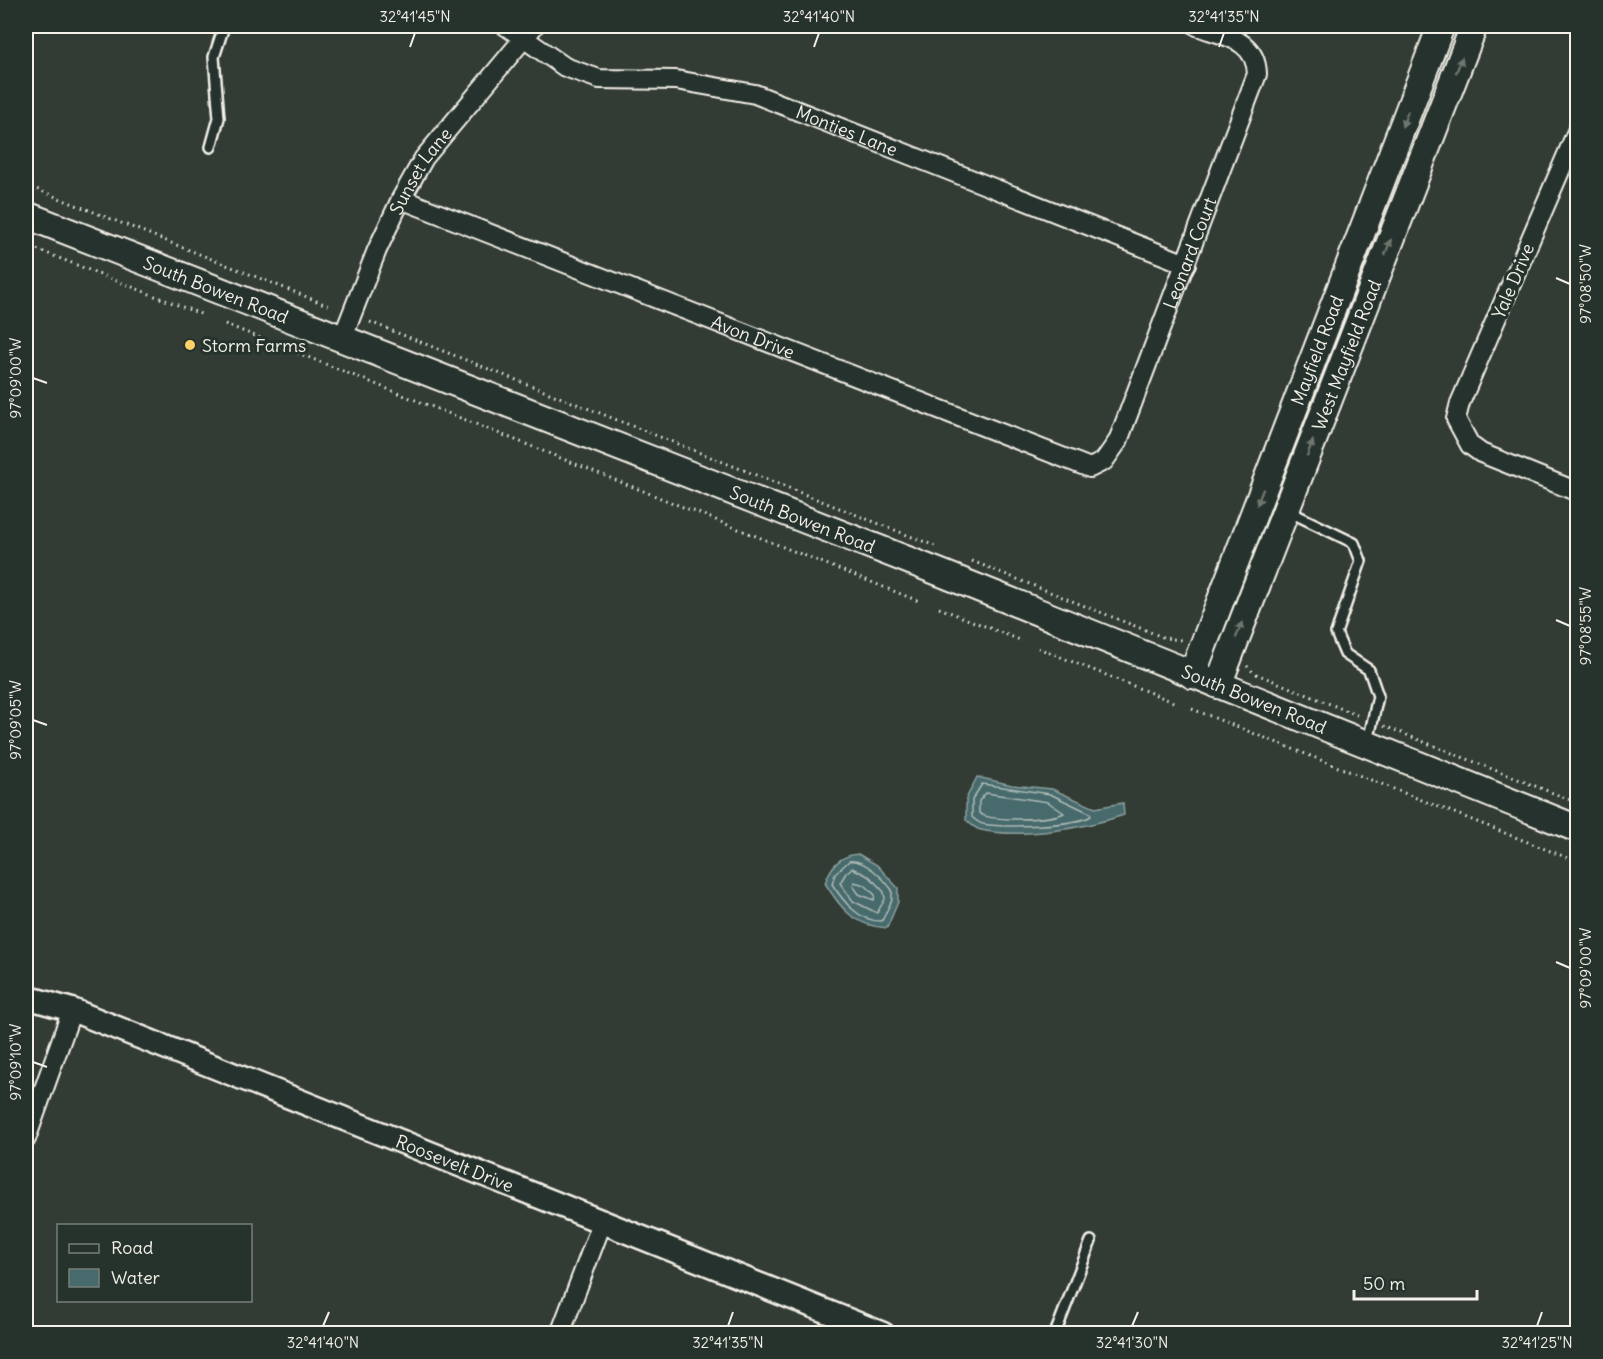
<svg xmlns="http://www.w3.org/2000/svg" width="1603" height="1359" viewBox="0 0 1603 1359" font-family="Delius,sans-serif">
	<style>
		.water { fill: #476a6c; stroke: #8ca09e; stroke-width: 1.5 }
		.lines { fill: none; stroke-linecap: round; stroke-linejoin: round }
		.shore { stroke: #afbbb6; stroke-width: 1.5 }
		.service-casing { stroke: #f4f1e8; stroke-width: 14 }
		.minor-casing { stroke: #f4f1e8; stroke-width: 22 }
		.tertiary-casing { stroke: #f4f1e8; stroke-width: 27 }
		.secondary-casing { stroke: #f4f1e8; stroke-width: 30 }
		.path { stroke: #f4f1e8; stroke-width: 3; stroke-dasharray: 1.5 4.5; stroke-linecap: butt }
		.service { stroke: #26332d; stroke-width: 9 }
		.minor { stroke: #26332d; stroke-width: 18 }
		.tertiary { stroke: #26332d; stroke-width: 22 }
		.secondary { stroke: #26332d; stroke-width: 26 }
		.oneway { fill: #6e766e }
		.ticks { fill: none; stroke: #f4f1e8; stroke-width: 2 }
		.poi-dot { fill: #ffd166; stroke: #26332d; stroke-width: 2 }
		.labels { text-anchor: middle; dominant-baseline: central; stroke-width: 6; stroke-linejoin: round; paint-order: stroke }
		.street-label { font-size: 18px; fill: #f4f1e8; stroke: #26332d }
		.poi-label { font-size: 18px; fill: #f4f1e8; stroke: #26332d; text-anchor: start }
		.neatline { fill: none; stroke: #f4f1e8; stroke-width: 2 }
		.ticks-label { font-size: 15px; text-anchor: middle; fill: #f4f1e8 }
	</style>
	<rect width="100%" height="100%" fill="#323b34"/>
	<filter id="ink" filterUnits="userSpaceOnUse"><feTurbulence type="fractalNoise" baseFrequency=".0167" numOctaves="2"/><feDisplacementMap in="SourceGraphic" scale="12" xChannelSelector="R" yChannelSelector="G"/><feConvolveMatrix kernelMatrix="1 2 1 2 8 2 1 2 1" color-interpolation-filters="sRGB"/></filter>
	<g filter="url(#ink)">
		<path class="water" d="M977,777L1012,785L1052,789L1095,808L1123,803L1124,815C1085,828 1022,839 981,830C975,829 970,823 966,820V799Z
			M858,854L877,865L898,888V902L887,928C854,926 841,909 825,883C831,866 839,856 858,854Z"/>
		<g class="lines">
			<path class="shore" d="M982,784L1050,794L1090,813L1091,816C1075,826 1004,828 983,824C979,823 975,820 972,817V800Z
				M986,793L1048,802L1064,813C1052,820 989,822 979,813V801Z
				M849,861C865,859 883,878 892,890V900L882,921C859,922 843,901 832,884L835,874Z
				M852,868L870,877L884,892L885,899L877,913L853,901L840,883L846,873Z
				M854,882L865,885L875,895L874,900L859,894L853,886Z"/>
			<defs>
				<path id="service" d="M211,147L219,118L214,57L224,26
					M1288,511L1354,543L1361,561L1336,633L1345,654L1369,670L1378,696L1368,742
					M1055,1334L1091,1241"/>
				<g id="minor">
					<path id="s1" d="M506,26L565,67L599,79L676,80L755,94L1186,264"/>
					<path d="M1578,129L1460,403L1456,419L1470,445L1481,453L1578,492"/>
					<path id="s2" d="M401,199L1090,468L1104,461L1118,441L1257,74C1256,39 1224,36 1197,26"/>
					<path id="s3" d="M342,339L377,250L401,199L424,158L534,26"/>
					<path d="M26,1139L72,1010"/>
					<path d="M560,1334L603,1220"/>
				</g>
				<g id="tertiary">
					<path id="s4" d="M26,997L72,1010L883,1334"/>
				</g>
				<g id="secondary">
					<path id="s5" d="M26,215L941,573L1578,829"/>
					<path id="s6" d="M1192,675L1441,26"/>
					<path id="s7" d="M1218,685L1474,26"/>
				</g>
			</defs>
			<use href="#service" class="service-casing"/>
			<use href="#minor" class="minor-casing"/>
			<use href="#tertiary" class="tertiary-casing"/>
			<use href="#secondary" class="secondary-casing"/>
			<path class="path" d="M26,185L332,307
				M26,245L203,315
				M370,322L935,546
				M225,324L921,602
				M972,561L1165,638L1181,640L1183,638
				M939,608L1020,640
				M1038,648L1176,703
				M1247,666L1254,673L1357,715
				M1192,709L1578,862
				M1384,726L1578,803"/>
			<use href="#service" class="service"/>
			<use href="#minor" class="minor"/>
			<use href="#tertiary" class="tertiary"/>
			<use href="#secondary" class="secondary"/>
		</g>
		<defs><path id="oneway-solid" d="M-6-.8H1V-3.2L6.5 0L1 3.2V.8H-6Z" transform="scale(1.5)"/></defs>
		<g class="oneway">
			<use href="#oneway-solid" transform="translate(1459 65) rotate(-69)"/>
			<use href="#oneway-solid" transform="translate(1405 119) rotate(111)"/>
			<use href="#oneway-solid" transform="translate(1388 247) rotate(-69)"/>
			<use href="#oneway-solid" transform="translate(1310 448) rotate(-69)"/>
			<use href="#oneway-solid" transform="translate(1260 497) rotate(111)"/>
			<use href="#oneway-solid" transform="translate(1239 630) rotate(-69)"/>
		</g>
	</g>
	<path class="ticks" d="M410,47L415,33M814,47L819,33M1219,47L1224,33M1556,278L1570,284M33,378L47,383M1556,620L1570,626M33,720L47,725M1556,962L1570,968M33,1062L47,1067M323,1326L329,1312M728,1326L733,1312M1132,1326L1138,1312M1537,1326L1542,1312"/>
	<circle class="poi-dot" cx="190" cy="345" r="6"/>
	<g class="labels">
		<g class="street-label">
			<text stroke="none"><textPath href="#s1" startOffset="364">Monties Lane</textPath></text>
			<text stroke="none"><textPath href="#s3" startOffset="186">Sunset Lane</textPath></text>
			<text stroke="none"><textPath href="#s2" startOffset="981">Leonard Court</textPath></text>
			<text transform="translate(1513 281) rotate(-67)">Yale Drive</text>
			<text stroke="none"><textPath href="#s5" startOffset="204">South Bowen Road</textPath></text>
			<text stroke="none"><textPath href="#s2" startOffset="378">Avon Drive</textPath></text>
			<text stroke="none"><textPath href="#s6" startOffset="348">Mayfield Road</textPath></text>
			<text stroke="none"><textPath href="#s7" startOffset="354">West Mayfield Road</textPath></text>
			<text stroke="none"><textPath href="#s5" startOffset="834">South Bowen Road</textPath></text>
			<text stroke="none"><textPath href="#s5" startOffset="1320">South Bowen Road</textPath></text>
			<text stroke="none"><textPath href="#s4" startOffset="460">Roosevelt Drive</textPath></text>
		</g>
		<g class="poi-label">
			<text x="202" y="345">Storm Farms</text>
		</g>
	</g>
	<rect width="1603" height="1359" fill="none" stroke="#26332d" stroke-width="66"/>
	<rect x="57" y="1224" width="195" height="78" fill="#26332d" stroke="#787f78" stroke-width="1.5"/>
	<rect x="69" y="1244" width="30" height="9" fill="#26332d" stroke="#787f78" stroke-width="1.5"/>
	<text x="111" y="1254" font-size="18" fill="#f4f1e8">Road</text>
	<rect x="69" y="1269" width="30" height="18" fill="#476a6c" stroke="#787f78" stroke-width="1.5"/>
	<text x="111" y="1284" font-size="18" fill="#f4f1e8">Water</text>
	<path d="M1354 1290v9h123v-9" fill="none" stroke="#f4f1e8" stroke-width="3"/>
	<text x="1363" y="1290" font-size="18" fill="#f4f1e8" stroke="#26332d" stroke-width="4.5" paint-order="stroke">50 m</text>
	<rect x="33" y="33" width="1537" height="1293" class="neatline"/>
	<g class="ticks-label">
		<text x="415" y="22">32°41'45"N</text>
		<text x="819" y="22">32°41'40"N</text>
		<text x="1224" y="22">32°41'35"N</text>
		<text transform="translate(1586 284) rotate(-90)" y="5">97°08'50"W</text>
		<text transform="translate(16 378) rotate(-90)" y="5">97°09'00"W</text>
		<text transform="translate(1586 626) rotate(-90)" y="5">97°08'55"W</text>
		<text transform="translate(16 720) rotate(-90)" y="5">97°09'05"W</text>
		<text transform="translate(1586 968) rotate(-90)" y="5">97°09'00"W</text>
		<text transform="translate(16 1062) rotate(-90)" y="5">97°09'10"W</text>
		<text x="323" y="1348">32°41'40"N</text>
		<text x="728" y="1348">32°41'35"N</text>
		<text x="1132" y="1348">32°41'30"N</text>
		<text x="1537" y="1348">32°41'25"N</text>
	</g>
</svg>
